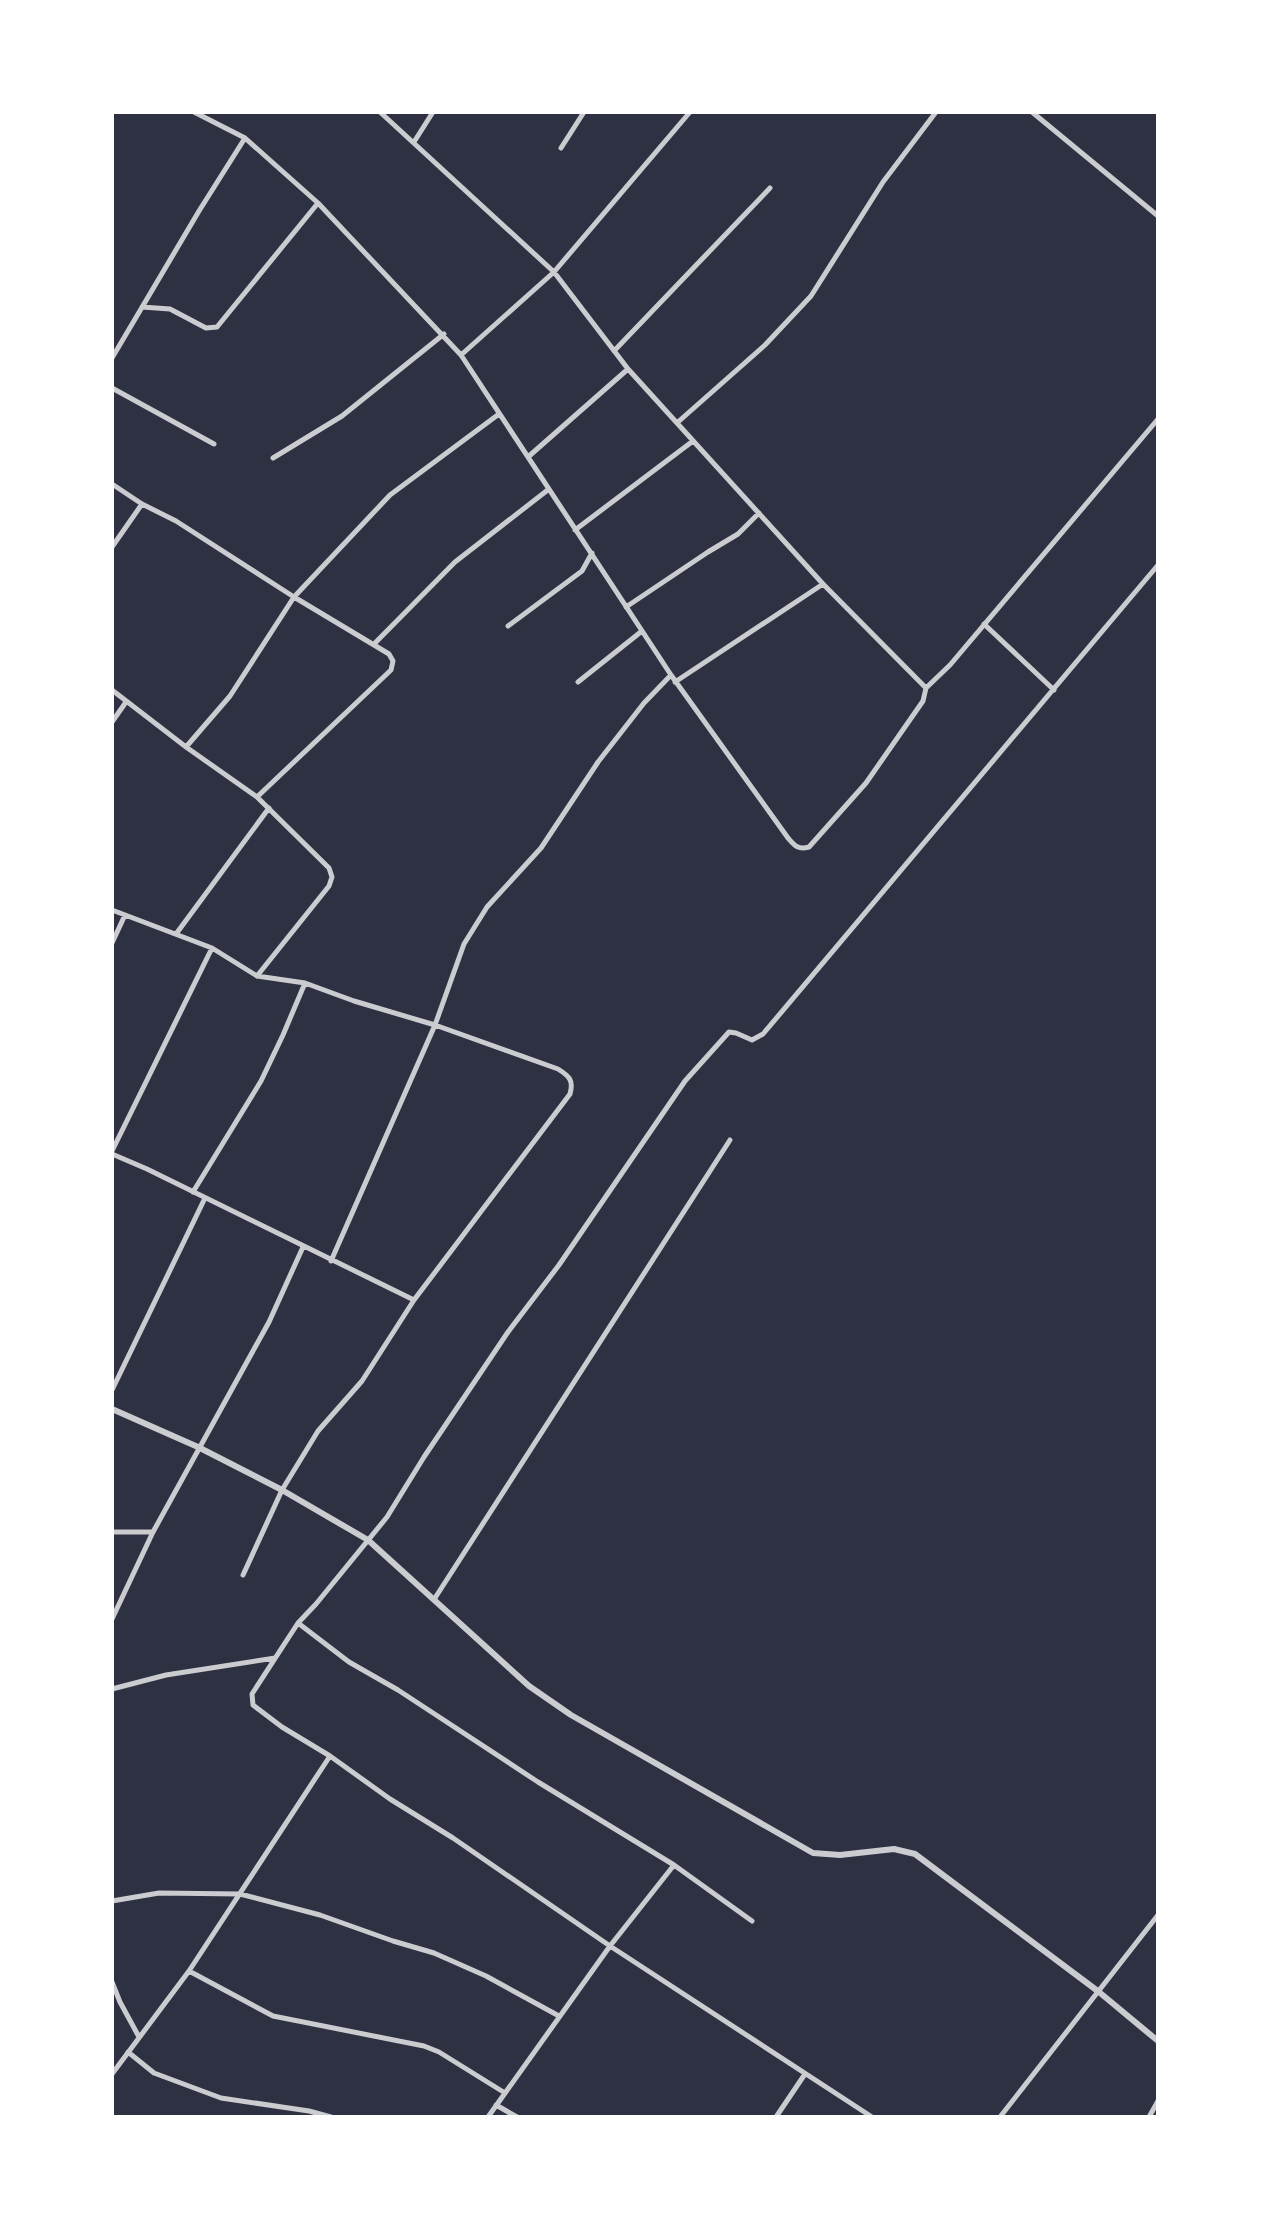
<svg xmlns="http://www.w3.org/2000/svg" width="1270" height="2229" viewBox="0 0 1270 2229" font-family="'Open Sans',sans-serif">
	<style>
		.lines { fill: none; stroke-linecap: round; stroke-linejoin: round }
		.minor { stroke: #caccd0; stroke-width: 5 }
		.tertiary { stroke: #caccd0; stroke-width: 6 }
	</style>
	<rect width="100%" height="100%" fill="#2d3142"/>
	<g class="lines">
		<path class="minor" d="M194,112L245,138L318,203L461,355L671,675L788,838C795,846 798,850 809,847L866,783L923,701L926,688L950,665L1158,419
			M380,112L554,272L628,369L823,584L926,688
			M1032,112L1158,216
			M414,142L433,112
			M561,148L584,112
			M142,307L170,309L206,328L217,327L318,203
			M614,351L770,188
			M461,355L554,272L690,112
			M112,358L199,211L245,138
			M112,388L214,444
			M678,422L765,345L811,296L883,182L936,112
			M528,457L628,369
			M273,458L342,416L444,334
			M112,484L142,504L176,521L294,597L389,654L393,661L391,670L257,797
			M575,530L693,441
			M112,547L142,504
			M626,607L708,552L738,534L759,513
			M984,624L1054,690
			M508,626L582,571L592,553
			M375,643L455,562L549,489
			M578,682L642,631
			M675,682L823,584
			M112,690L186,747L257,797L329,868L332,877L329,886L257,976
			M112,722L126,702
			M186,747L230,696L294,597L390,495L499,414
			M112,910L212,948L257,976L305,983L354,1001L435,1025L558,1069C569,1076 574,1080 570,1094L414,1300L362,1381L318,1431L282,1490L243,1575
			M176,934L269,808
			M112,943L125,915
			M112,1151L212,948
			M112,1154L147,1169L414,1300
			M193,1192L261,1081L283,1035L305,983
			M331,1261L435,1025L464,944L487,907L541,848L598,762L644,703L671,675
			M112,1390L205,1198
			M112,1532H153
			M435,1598L730,1140
			M112,1619L153,1532L269,1322L303,1247
			M298,1623L349,1662L398,1690L538,1782L674,1865L752,1921
			M112,1689L166,1675L275,1658
			M112,1901L159,1893L240,1894L320,1915L393,1941L434,1953L486,1976L559,2016
			M189,1971L273,2016L424,2046L439,2052L505,2093
			M112,1982L120,2002L139,2037
			M128,2052L154,2073L221,2098L309,2111L331,2117
			M112,2074L189,1971L330,1756
			M496,2105L517,2117
			M488,2117L610,1946L674,1865
			M776,2117L805,2074
			M872,2117L610,1946L453,1838L390,1799L330,1756L282,1727L253,1705L252,1694L298,1623L316,1604L387,1517L424,1457L508,1332L559,1265L685,1081L729,1032L736,1033L752,1040L763,1034L1158,565
			M1000,2117L1158,1915
			M1149,2117L1158,2101"/>
		<path class="tertiary" d="M112,1409L198,1447L282,1490L368,1540L529,1686L571,1715L813,1853L840,1855L894,1849L915,1854L1099,1992L1158,2041"/>
	</g>
	<rect width="1270" height="2229" fill="none" stroke="#ffffff" stroke-width="228"/>
</svg>
